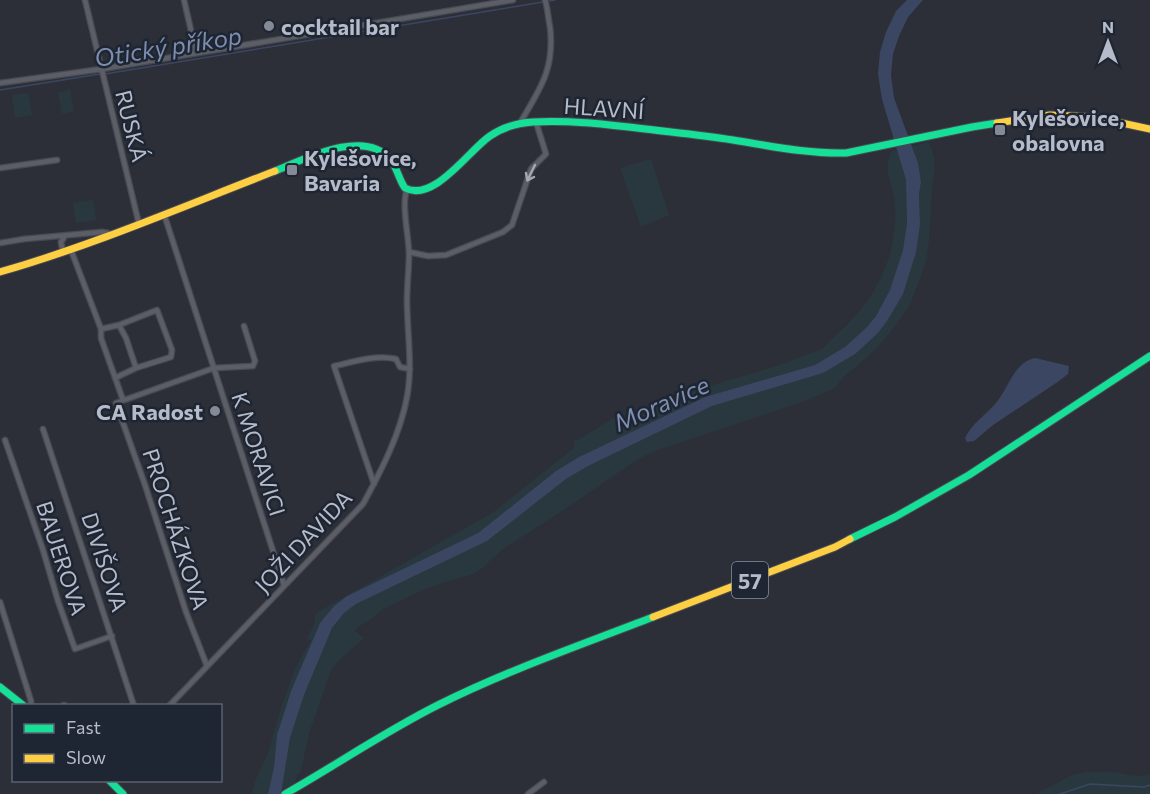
<svg xmlns="http://www.w3.org/2000/svg" width="1150" height="794" viewBox="0 0 1150 794" font-family="Commissioner,sans-serif">
	<style>
		.green { fill: #29383e }
		.water { fill: #3b4762 }
		.lines { fill: none; stroke-linecap: round; stroke-linejoin: round }
		.stream { stroke: #3b4762; stroke-width: 1.5 }
		.street-casing { stroke: #484a51; stroke-width: 7 }
		.fast-casing { stroke: #484a51; stroke-width: 9 }
		.slow-casing { stroke: #484a51; stroke-width: 9 }
		.street { stroke: #5b5e66; stroke-width: 4.5 }
		.fast { stroke: #16e098; stroke-width: 7 }
		.slow { stroke: #ffcf43; stroke-width: 7 }
		.oneway { stroke: #a4a8b5 }
		.poi-dot { fill: #868a96; stroke: #1e2533; stroke-width: 2 }
		.labels { text-anchor: middle; dominant-baseline: central; stroke-width: 5; stroke-linejoin: round; paint-order: stroke }
		.shield { fill: #1e2533; stroke: #888e9c; stroke-width: 1.5 }
		.shield-label { font-size: 21px; font-weight: bold; fill: #b6bbc9 }
		.poi-label { font-size: 22px; font-weight: bold; fill: #b6bbc9; stroke: #1e2533; text-anchor: start }
		.street-label { font-size: 22px; fill: #b6bbc9; stroke: #1e2533 }
		.water-label { font-size: 24px; font-style: italic; fill: #7e8eaf; stroke: #1e2533 }
	</style>
	<rect width="100%" height="100%" fill="#2c2f38"/>
	<path class="green" d="M70,90L74,111L62,114L58,93Z
		M28,93L32,115L15,118L12,95Z
		M929,142L934,157L935,170L932,185L929,240L926,260L920,279L909,306L896,325L875,350L858,365L844,376L835,388L808,400L655,451L638,459L562,511L503,549L481,569L473,574L449,581L427,588L381,610L374,617L358,627L355,631L364,638L338,661L331,670L310,730L300,774H297L295,783L282,789L290,738L304,695L332,628L344,613L356,604L487,541L566,479L588,466L712,406L823,373L877,334L920,224L919,194L921,182L918,163L912,146Z
		M897,149L906,180L907,223L903,250L890,290L876,316L866,328L845,347L815,365L705,397L579,457L556,471L478,533L347,596L334,606L320,623L291,691L277,735L274,767L268,794H251L255,784L254,783L268,753L282,705L295,669L311,640L307,638L315,623V615L318,612L492,513L574,448V440H578L612,419L616,416L617,412L626,423C649,412 672,399 696,391C732,377 770,371 805,355C810,353 817,352 822,349C826,346 831,340 835,336C861,314 880,287 890,254C894,239 896,221 895,205C894,185 882,171 891,152Z
		M651,159L669,215L641,227L620,168Z
		M93,200L96,220L76,223L73,203Z
		M1087,772C1095,772 1103,772 1112,772C1124,773 1138,779 1150,774V794H1036L1072,775Z"/>
	<path class="water" d="M907,0H923L908,17L899,36L893,54L891,75L894,98L918,163L921,182L919,194L920,224L916,252L903,294L887,321L877,334L855,354L823,373L712,406L588,466L566,479L487,541L356,604L344,613L332,628L304,695L290,738L281,794H268L274,767L277,735L291,691L320,623L334,606L347,596L478,533L556,471L579,457L705,397L815,365L845,347L866,328L876,316L890,290L903,250L907,223L906,180L882,99L878,74L880,52L886,32L896,11Z
		M1035,358L1069,366L1068,374L1059,381L993,425L974,441L967,442L965,438C972,423 985,416 996,403C1009,388 1013,363 1035,358Z"/>
	<g class="lines">
		<path class="stream" d="M105,74L555,0
			M0,90L100,74
			M1060,794L1090,784L1144,787L1150,785"/>
		<defs>
			<path id="street" d="M85,0L139,224
				M184,0L196,52
				M0,83L102,69L513,0
				M520,123C540,89 555,69 550,27C548,18 548,9 545,0
				M0,168L57,160
				M164,214L284,585
				M0,243L24,239L102,232L108,233L111,235
				M71,250L101,329L119,325L157,310L172,350L171,357L136,368
				M409,252L428,256L446,255L503,232L512,225L531,169L546,154L536,122
				M63,253L61,242L65,236
				M101,329V338L123,400
				M115,378L136,368L126,338L119,325
				M43,429L134,706
				M5,440L43,550L58,601L75,649L112,636
				M374,484L334,366C353,362 376,354 396,359L400,367L410,369
				M0,602L31,701V706
				M207,666L186,612L145,485L116,403L214,368L253,366L255,361L244,326
				M64,705V706
				M169,706L363,504C381,471 400,435 407,397C413,365 407,333 407,300C407,285 409,269 409,254C409,238 401,203 407,190
				M528,794L544,782"/>
			<path id="fast" d="M275,171C305,159 364,128 390,159C397,167 399,180 405,188C434,203 469,150 490,136C503,127 517,123 533,122C568,120 603,124 637,128C669,132 701,135 733,140C771,146 807,154 846,153L972,127L997,123
				M850,539L895,517L969,475L1150,356
				M0,687L24,706
				M109,780L123,794
				M285,794C336,765 386,731 438,705C508,670 581,645 653,617"/>
			<path id="slow" d="M997,123L1050,115L1094,117L1150,129
				M0,272C94,245 184,206 275,171
				M653,617L835,547L850,539"/>
		</defs>
		<use href="#street" class="street-casing"/>
		<use href="#fast" class="fast-casing"/>
		<use href="#slow" class="slow-casing"/>
		<use href="#street" class="street"/>
		<use href="#fast" class="fast"/>
		<use href="#slow" class="slow"/>
	</g>
	<defs><path id="oneway-shaft" d="M-6 0H5M1.5-3L5.5 0L1.5 3" fill="none" stroke-width="1.6" stroke-linecap="round" stroke-linejoin="round" transform="scale(1.5)"/></defs>
	<use class="oneway" href="#oneway-shaft" transform="translate(531 173) rotate(116)"/>
	<g class="poi-dot">
		<circle cx="269" cy="26" r="6"/>
		<rect x="994" y="124" width="12" height="12" rx="3"/>
		<rect x="286" y="164" width="12" height="12" rx="3"/>
		<circle cx="215" cy="411" r="6"/>
	</g>
	<g class="labels">
		<rect class="shield" x="732" y="562" width="36" height="36" rx="4.5"/>
		<g class="shield-label">
			<text x="750" y="580">57</text>
		</g>
		<g class="poi-label">
			<text x="281" y="26">cocktail bar</text>
			<text x="1012" y="117">Kylešovice,<tspan x="1012" dy="25">obalovna</tspan></text>
			<text x="304" y="157">Kylešovice,<tspan x="304" dy="25">Bavaria</tspan></text>
			<text x="203" y="411" text-anchor="end">CA Radost</text>
		</g>
		<g class="street-label">
			<text transform="translate(604 108) rotate(4)">HLAVNÍ</text>
			<text transform="translate(132 126) rotate(76)">RUSKÁ</text>
			<text transform="translate(259 454) rotate(72)">K MORAVICI</text>
			<text transform="translate(176 529) rotate(72)">PROCHÁZKOVA</text>
			<text transform="translate(303 541) rotate(-47)">JOŽI DAVIDA</text>
			<text transform="translate(62 558) rotate(72)">BAUEROVA</text>
			<text transform="translate(105 562) rotate(72)">DIVIŠOVA</text>
		</g>
		<g class="water-label">
			<text transform="translate(168 46) rotate(-9)">Otický příkop</text>
			<text transform="translate(661 403) rotate(-24)">Moravice</text>
		</g>
	</g>
	<rect x="12" y="704" width="210" height="78" fill="#1e2533" stroke="#5b616f" stroke-width="1.5"/>
	<rect x="24" y="724" width="30" height="9" fill="#16e098" stroke="#5b616f" stroke-width="1.5"/>
	<text x="66" y="734" font-size="18" fill="#b6bbc9">Fast</text>
	<rect x="24" y="754" width="30" height="9" fill="#ffcf43" stroke="#5b616f" stroke-width="1.5"/>
	<text x="66" y="764" font-size="18" fill="#b6bbc9">Slow</text>
	<g transform="translate(1108 42)" stroke="#1e2533" stroke-width="4.5" paint-order="stroke">
	<path d="M0-4.5L10 22L0 15L-10 22Z" fill="#b6bbc9"/>
	<text y="-9" font-size="16" font-weight="bold" text-anchor="middle" fill="#b6bbc9">N</text>
	</g>
</svg>
